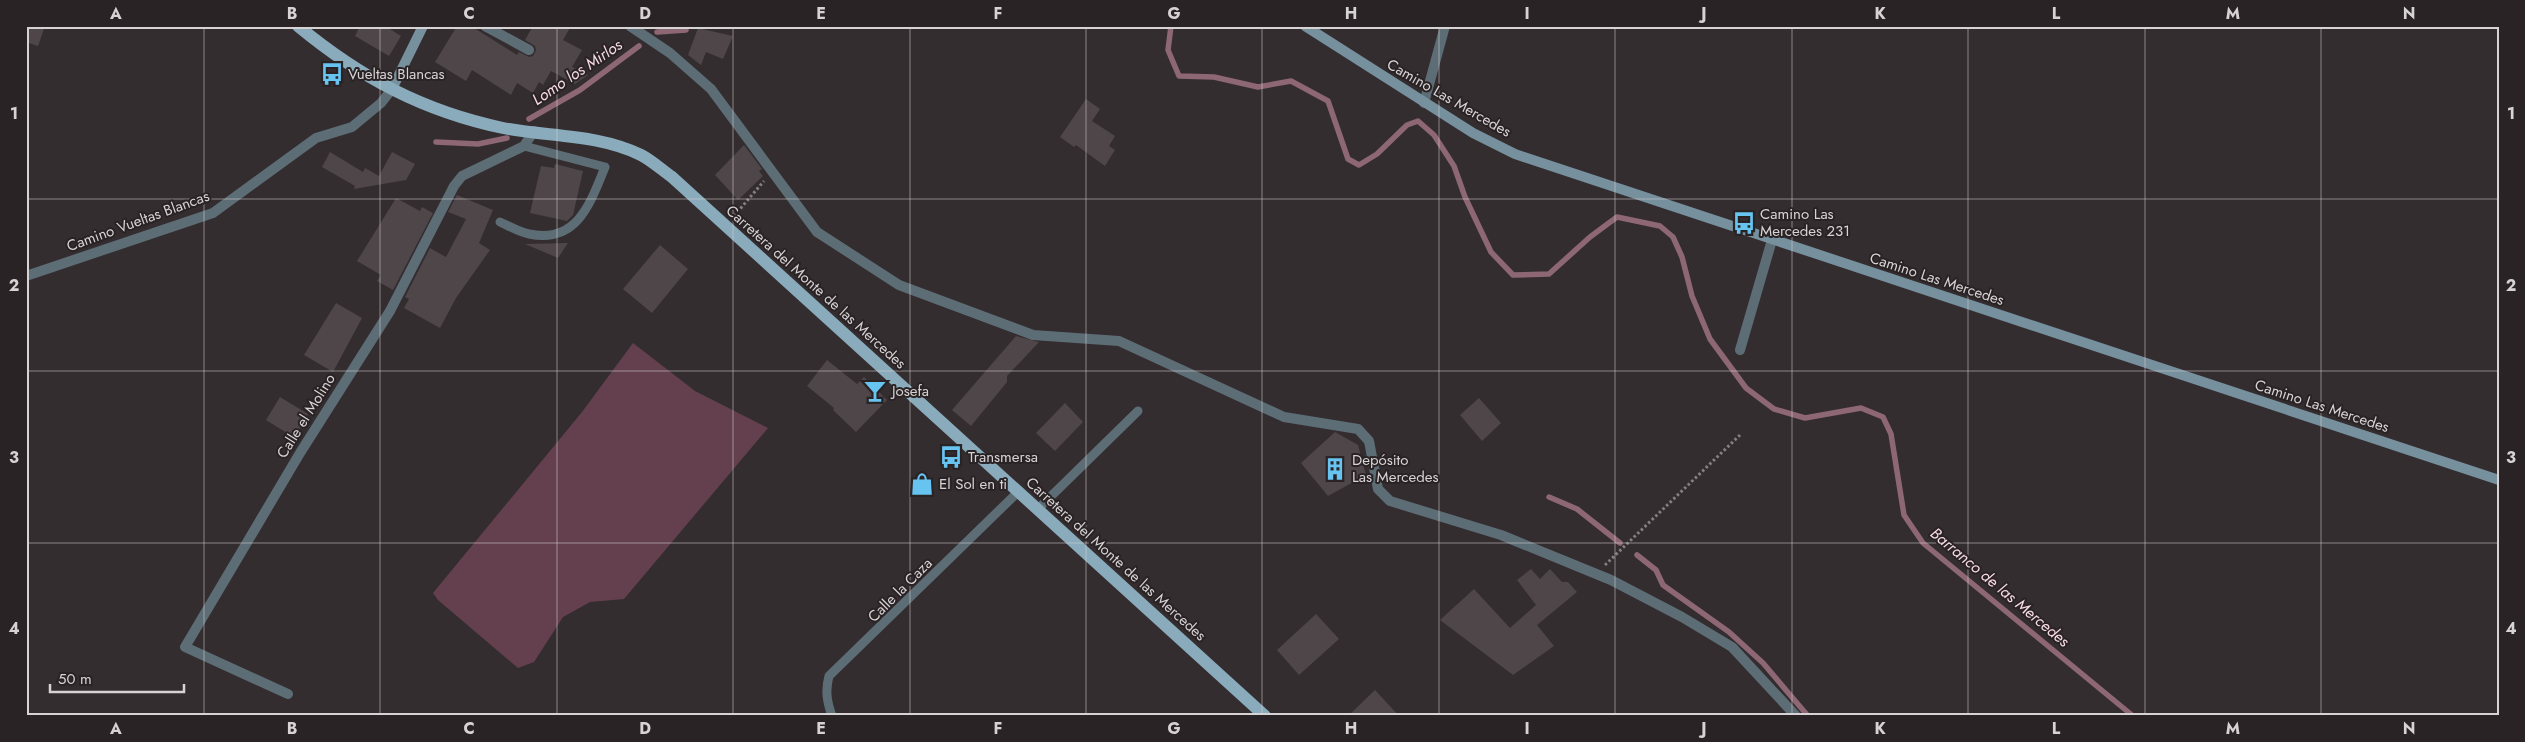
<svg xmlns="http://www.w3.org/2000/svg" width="2525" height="742" viewBox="0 0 2525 742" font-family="Jost,sans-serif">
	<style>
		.green { fill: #64404e }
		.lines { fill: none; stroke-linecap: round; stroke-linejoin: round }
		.stream { stroke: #8e6775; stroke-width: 5.5 }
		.building { fill: #4e4648 }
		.path { stroke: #857f81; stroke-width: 3; stroke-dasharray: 2.5 2.5; stroke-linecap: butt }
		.service { stroke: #5d6d76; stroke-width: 9 }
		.minor { stroke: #5d6d76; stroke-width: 10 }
		.secondary { stroke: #76909e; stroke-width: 10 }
		.primary { stroke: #89abbc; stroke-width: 12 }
		.grid { fill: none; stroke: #d7d2d3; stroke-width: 1; stroke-opacity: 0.55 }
		.labels { text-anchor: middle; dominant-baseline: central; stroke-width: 4; stroke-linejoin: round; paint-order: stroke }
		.poi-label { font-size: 15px; fill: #d7d2d3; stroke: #2a2325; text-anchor: start }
		.street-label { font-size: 15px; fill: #d7d2d3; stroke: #2a2325 }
		.water-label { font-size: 16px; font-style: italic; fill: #f7dbe5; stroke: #2a2325 }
		.neatline { fill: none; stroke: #d7d2d3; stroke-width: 2 }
		.grid-label { font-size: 16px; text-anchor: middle; font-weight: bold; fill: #d7d2d3 }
	</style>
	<rect width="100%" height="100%" fill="#342d2f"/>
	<path class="green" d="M633,343L695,391L768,428L624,599L590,602L563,617L534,662L518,668L438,600L433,593L582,412Z"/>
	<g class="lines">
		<path class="stream" d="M1171,26L1168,50L1179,76L1214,77L1258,87L1291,81L1328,101L1348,159L1359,165L1377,154L1407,125L1418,121L1434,135L1454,166L1465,197L1491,252L1513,275L1549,274L1590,237L1617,217L1660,226L1673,237L1682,257L1692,296L1710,339L1746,388L1774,409L1805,418L1861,408L1883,417L1891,434L1904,515L1923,543L2133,716
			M657,32L686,30
			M529,119L580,90L639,46
			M436,142L478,144L507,138
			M1549,497L1577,509L1620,543
			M1637,555L1656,570L1663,585L1729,632L1763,663L1808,716"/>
	</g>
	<path class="building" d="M26,26H45L38,46L26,42Z
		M360,26H385L401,36L389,56L355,36Z
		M457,26H471L517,55L519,52L529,57L533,56L536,50L535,46L525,40L533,26H571L563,40L582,50L572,67L588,75L575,84L551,71L543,85L539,82L533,93L517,83L511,95L472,70L466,81L435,62Z
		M698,28L733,36L723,59L706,52L701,65L688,55Z
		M1086,99L1100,109L1092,121L1115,136L1109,146L1115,150L1105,166L1076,145L1074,147L1060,137Z
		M744,145L762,169L759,171L763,176L738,200L715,175Z
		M330,152L363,172L365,168L379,176L392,152L415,164L406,180L354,189L355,186L322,167Z
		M555,164L583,171L573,215L567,221L530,213L541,166L554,168Z
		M457,195L493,210L479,243L490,250L456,298L440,328L404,308L409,299L405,297L430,248L446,257L466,219L448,212Z
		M396,198L420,211L422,207L433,213L393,290L377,281L381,275L357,261Z
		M568,243L558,258L525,244Z
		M660,245L688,269L652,313L623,289Z
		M336,303L362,318L333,372L304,355Z
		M1016,336L1039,342L1007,376V382L971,426L952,410Z
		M827,360L857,384L864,377L887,400L856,432L833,410L834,408L807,386Z
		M280,397L308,414L295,438L266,420Z
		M1479,398L1501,423L1482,441L1460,415Z
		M1065,403L1083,422L1055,451L1036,433Z
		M1335,432L1358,445L1366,475L1328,496L1301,463Z
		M1531,569L1540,579L1550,569L1562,582H1568L1577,592L1537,625L1554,646L1513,675L1440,620L1474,589L1510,628L1536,605L1517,580Z
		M1316,614L1339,639L1299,675L1277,650Z
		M1375,690L1399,716H1348Z"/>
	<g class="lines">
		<path class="path" d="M734,216L764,181
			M1605,565L1740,435"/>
		<path class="service" d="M500,222C509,226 519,232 529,234C577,244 590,204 605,167L524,146
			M1037,510L1138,411
			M832,716C827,702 825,691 829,676L1018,492"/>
		<path class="minor" d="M485,26L529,50
			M630,26L670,53L711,89L817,232L899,285L1033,335L1119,341L1284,417L1358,429L1369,441L1378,489L1390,501L1501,535L1611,580L1682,617L1732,647L1796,716
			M1424,103L1445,26
			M26,276L213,213L316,138L352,127L381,103L392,89
			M1740,350L1772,240
			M288,694L185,647L300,453L390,311L454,186L462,176L524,146L534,131"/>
		<path class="secondary" d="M1305,26L1473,133L1515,154L2499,480
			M392,89L423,26"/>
		<path class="primary" d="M298,26C361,78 423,111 503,128C549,137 598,134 641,155C651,160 662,170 672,177L1265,716"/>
	</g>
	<path class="grid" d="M204,26V716M380,26V716M557,26V716M733,26V716M910,26V716M1086,26V716M1262,26V716M1439,26V716M1615,26V716M1792,26V716M1968,26V716M2145,26V716M2321,26V716M26,199H2499M26,371H2499M26,543H2499"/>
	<defs>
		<symbol id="bus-bare" viewBox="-9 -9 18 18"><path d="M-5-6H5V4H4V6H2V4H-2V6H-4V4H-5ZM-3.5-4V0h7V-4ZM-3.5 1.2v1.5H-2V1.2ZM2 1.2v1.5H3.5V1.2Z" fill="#67c4f0" stroke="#2a2325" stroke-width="2.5" paint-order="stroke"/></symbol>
		<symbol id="bar-bare" viewBox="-9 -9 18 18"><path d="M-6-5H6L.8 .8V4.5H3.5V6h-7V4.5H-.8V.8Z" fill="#67c4f0" stroke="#2a2325" stroke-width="2.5" paint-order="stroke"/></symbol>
		<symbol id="building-bare" viewBox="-9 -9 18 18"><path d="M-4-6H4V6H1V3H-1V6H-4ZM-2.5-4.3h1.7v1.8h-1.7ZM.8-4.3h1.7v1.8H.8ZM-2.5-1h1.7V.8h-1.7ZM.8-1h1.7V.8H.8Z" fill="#67c4f0" stroke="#2a2325" stroke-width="2.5" paint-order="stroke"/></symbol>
		<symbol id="shop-bare" viewBox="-9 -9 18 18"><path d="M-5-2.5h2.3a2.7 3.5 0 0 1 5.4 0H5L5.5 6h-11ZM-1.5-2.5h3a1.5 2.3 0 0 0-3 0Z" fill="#67c4f0" stroke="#2a2325" stroke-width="2.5" paint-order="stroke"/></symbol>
	</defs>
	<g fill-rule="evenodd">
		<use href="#bus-bare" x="316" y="58" width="32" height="32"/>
		<use href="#bus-bare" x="1728" y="207" width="32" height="32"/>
		<use href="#bar-bare" x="859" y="375" width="32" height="32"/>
		<use href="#bus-bare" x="935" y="441" width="32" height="32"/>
		<use href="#building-bare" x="1319" y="453" width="32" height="32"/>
		<use href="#shop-bare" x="906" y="468" width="32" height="32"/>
	</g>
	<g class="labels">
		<g class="poi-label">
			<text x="348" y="74">Vueltas Blancas</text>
			<text x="1760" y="214">Camino Las<tspan x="1760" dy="17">Mercedes 231</tspan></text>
			<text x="892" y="391">Josefa</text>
			<text x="968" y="457">Transmersa</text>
			<text x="1352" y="460">Depósito<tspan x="1352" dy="17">Las Mercedes</tspan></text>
			<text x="939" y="484">El Sol en ti</text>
		</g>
		<g class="street-label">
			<text transform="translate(1449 98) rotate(30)">Camino Las Mercedes</text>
			<text transform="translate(138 221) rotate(-20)">Camino Vueltas Blancas</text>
			<text transform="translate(1937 279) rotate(18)">Camino Las Mercedes</text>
			<text transform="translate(816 287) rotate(42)">Carretera del Monte de las Mercedes</text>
			<text transform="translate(2322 406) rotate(18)">Camino Las Mercedes</text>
			<text transform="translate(306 416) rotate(-58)">Calle el Molino</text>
			<text transform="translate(1116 559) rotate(42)">Carretera del Monte de las Mercedes</text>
			<text transform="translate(900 590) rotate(-45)">Calle la Caza</text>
		</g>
		<g class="water-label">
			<text transform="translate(577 72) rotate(-34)">Lomo los Mirlos</text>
			<text transform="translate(2000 587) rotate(40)">Barranco de las Mercedes</text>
		</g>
	</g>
	<rect width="2525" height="742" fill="none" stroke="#2a2325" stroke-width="55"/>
	<path d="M50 684v8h134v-8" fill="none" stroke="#d7d2d3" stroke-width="2.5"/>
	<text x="58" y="684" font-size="15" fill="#d7d2d3" stroke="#2a2325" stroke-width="4" paint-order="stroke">50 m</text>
	<rect x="28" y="28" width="2470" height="686" class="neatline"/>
	<g class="grid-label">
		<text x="116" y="19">A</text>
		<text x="292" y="19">B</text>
		<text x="469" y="19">C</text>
		<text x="645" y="19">D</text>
		<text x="821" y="19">E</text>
		<text x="998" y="19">F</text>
		<text x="1174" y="19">G</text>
		<text x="1351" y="19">H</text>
		<text x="1527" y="19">I</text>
		<text x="1704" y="19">J</text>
		<text x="1880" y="19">K</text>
		<text x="2056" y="19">L</text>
		<text x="2233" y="19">M</text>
		<text x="2409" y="19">N</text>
		<text x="14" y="119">1</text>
		<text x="2511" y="119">1</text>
		<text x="14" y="291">2</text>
		<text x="2511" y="291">2</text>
		<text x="14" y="463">3</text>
		<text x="2511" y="463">3</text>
		<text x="14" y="634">4</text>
		<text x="2511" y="634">4</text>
		<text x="116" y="734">A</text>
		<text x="292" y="734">B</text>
		<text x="469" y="734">C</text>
		<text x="645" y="734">D</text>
		<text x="821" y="734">E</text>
		<text x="998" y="734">F</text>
		<text x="1174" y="734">G</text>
		<text x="1351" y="734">H</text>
		<text x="1527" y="734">I</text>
		<text x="1704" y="734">J</text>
		<text x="1880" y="734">K</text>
		<text x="2056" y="734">L</text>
		<text x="2233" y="734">M</text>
		<text x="2409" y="734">N</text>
	</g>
</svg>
